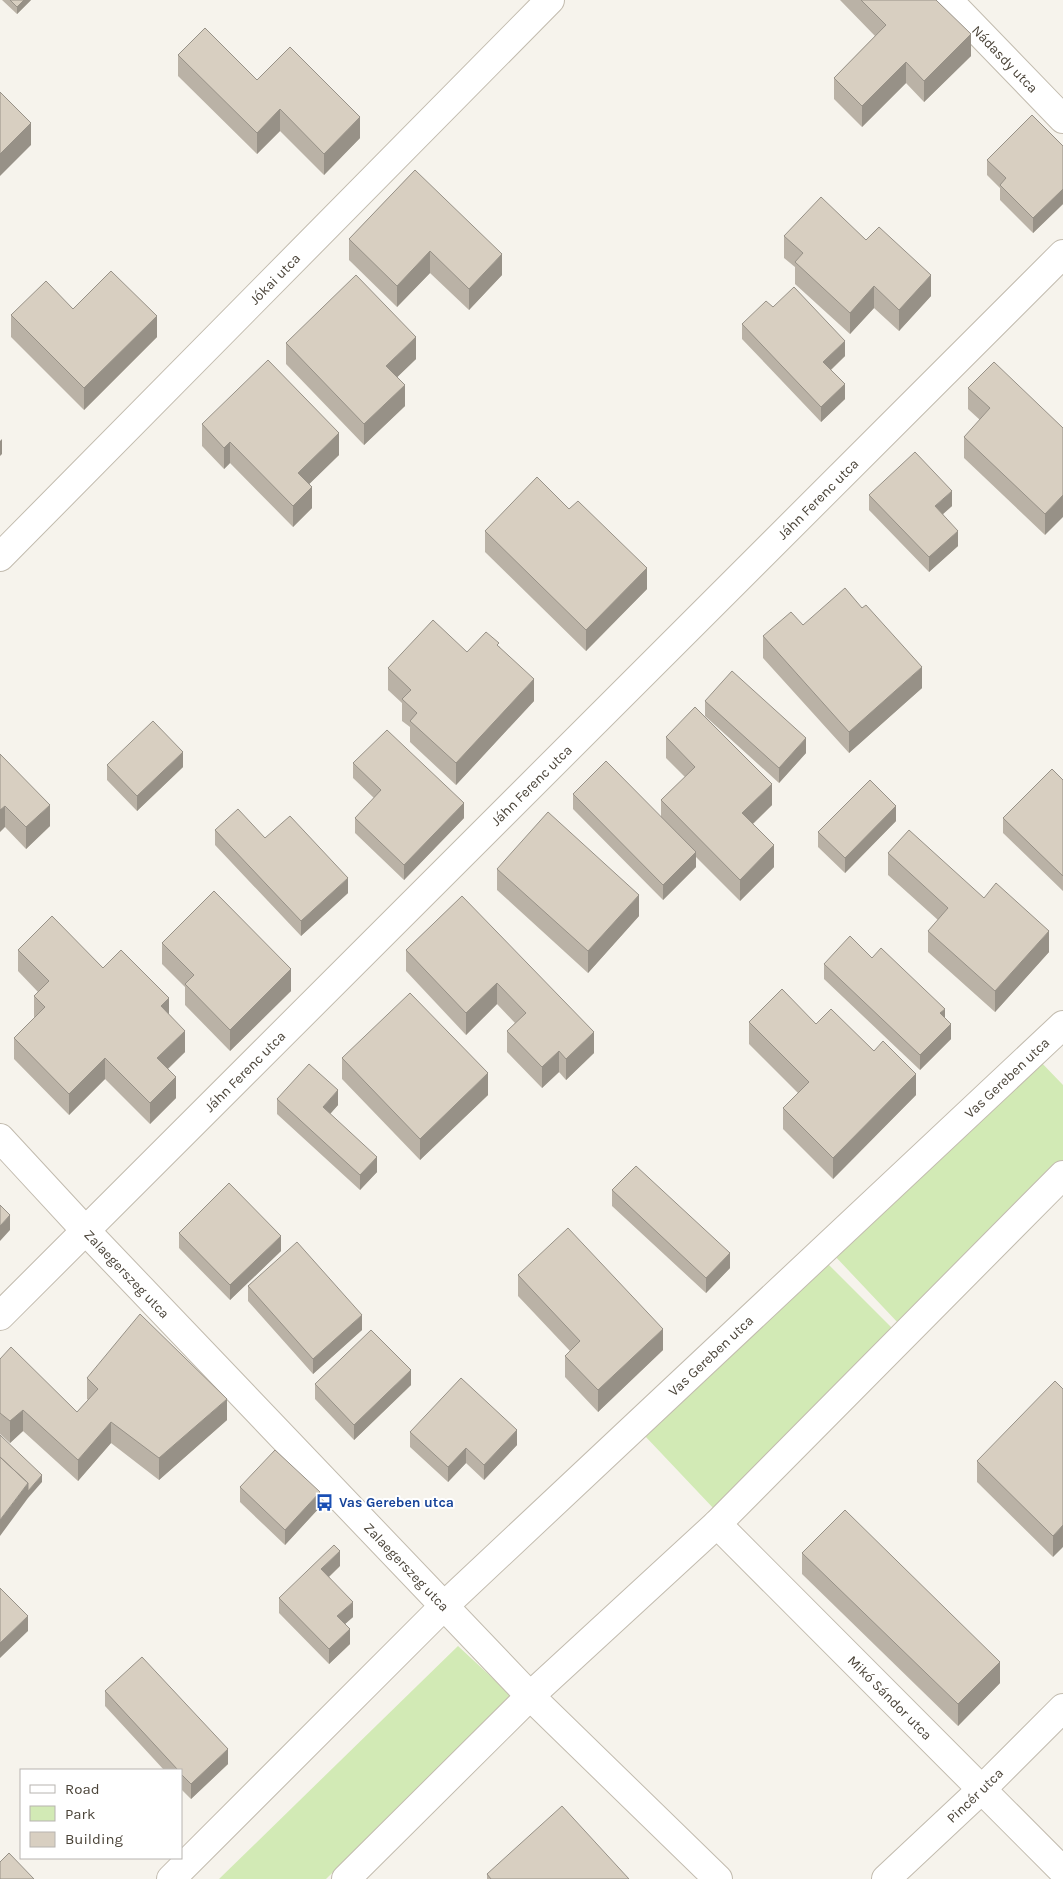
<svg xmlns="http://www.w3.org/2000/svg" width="1063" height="1879" viewBox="0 0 1063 1879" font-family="Karla,sans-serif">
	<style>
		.green { fill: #d2eab5 }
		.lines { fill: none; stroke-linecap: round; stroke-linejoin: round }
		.minor-casing { stroke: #c2bbae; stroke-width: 30 }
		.minor { stroke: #fff; stroke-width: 28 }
		.wall { fill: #bab2a6 }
		.shaded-wall { fill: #979187 }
		.building { fill: #d8cfc1; stroke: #979187 }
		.labels { text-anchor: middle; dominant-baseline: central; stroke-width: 4; stroke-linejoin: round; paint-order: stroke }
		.street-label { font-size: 14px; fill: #4b4439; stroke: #fff }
		.transit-label { font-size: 14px; font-weight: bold; fill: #164399; stroke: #fff; text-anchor: start }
	</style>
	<rect width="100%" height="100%" fill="#f6f3ec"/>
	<path class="green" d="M1038,1059L1063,1085V1161L900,1325L833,1254Z
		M825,1261L894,1330L715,1510L645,1436Z
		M458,1646L512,1696L326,1879H219Z"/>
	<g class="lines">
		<defs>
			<g id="minor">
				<path id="s1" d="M948,0L1063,119"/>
				<path id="s2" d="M0,557L550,0"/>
				<path id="s3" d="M0,1138L85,1230L530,1696L718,1879"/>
				<path id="s4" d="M0,1316L1063,254"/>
				<path id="s5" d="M717,1524L1063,1871"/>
				<path id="s6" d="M171,1879L444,1606L1063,1025"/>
				<path d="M346,1879L530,1696L717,1524L1063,1175"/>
				<path id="s7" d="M886,1879L981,1790L1063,1708"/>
			</g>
		</defs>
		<use href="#minor" class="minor-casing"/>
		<use href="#minor" class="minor"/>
	</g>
	<path class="wall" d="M2,0H31L17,14Z
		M840,0H936L971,56L924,102L906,83L862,127L834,99V78L875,36Z
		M178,55L257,80L360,138L324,175L280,131L257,154L178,76Z
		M1063,146V204L1033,233L1000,200V188L987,175V160Z
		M415,170L502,275L469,310L430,273L397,307L349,260V239Z
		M784,236L866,240L931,296L899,331L874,308L850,334L795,284V267L784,258Z
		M773,307L845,356L831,370L845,399L821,422L742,339V324Z
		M11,315L157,337L84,410L11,337Z
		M286,343L416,359L397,377L405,406L364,445L286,364Z
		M968,388L1063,428L1045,535L964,458V437L980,420L968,409Z
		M202,424L339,455L309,484L312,508L293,527L230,463L224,469L202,446Z
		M869,495L952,506L943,514L958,546L929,572L869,510Z
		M485,531L647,589L586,651L485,552Z
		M803,625L922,688L849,753L763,658V636Z
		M499,646L534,701L456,785L410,742V727L402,721V703L388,690V668Z
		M705,701L806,753L779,783L705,716Z
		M666,737L772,805L753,824L774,867L740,901L696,857V867L663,900L573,809V794L661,817V800L685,777L666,758Z
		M0,754L50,826L26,849L5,827Z
		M353,763L464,818L404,880L355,833V818L374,798L353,778Z
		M107,765L183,767L137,811L107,780Z
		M1063,780V891L1003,833V818Z
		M896,821L845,873L818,847V832Z
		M215,830L265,838L348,893L301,936L215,845Z
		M888,853L984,898L1049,952L995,1012L928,952V931L938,920L888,875Z
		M497,869L639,916L588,973L497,890Z
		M462,896L594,1053L566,1080L559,1072L542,1088L507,1052V1031L515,1023L497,1004L466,1035L406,971V950Z
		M162,943L291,991L230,1051L185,1005V987L162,964Z
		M18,950L103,968L169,1015L185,1052L168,1069L176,1098L150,1124L105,1079L69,1115L14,1059V1038L34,1018V996L38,992L18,971Z
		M872,958L945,1018L951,1039L920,1070L824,979V964Z
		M749,1022L816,1024L916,1095L833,1179L783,1129V1108L798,1093L749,1044Z
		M342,1058L488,1095L420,1160L342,1079Z
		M277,1099L338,1105L330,1114L377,1172L360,1190L277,1114Z
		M612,1190L730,1268L706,1293L612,1206Z
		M179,1233L281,1251L230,1300L179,1248Z
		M518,1275L663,1350L598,1412L565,1377V1356L570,1351L518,1296Z
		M248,1286L362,1330L313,1374L248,1301Z
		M0,1359L77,1412L88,1400L87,1399V1378L227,1420L159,1480L111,1443L78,1481L23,1431L10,1443L0,1434Z
		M315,1384L411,1385L354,1440L315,1399Z
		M1063,1389L1053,1557L977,1482V1461Z
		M410,1432L517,1445L484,1480L466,1463L448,1482L410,1447Z
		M240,1487L320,1507L285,1545L240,1502Z
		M802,1553L1000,1683L958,1726L802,1574Z
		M340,1566L329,1577L353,1617L345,1624L350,1644L329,1664L279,1613V1598Z
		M105,1691L228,1764L191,1799L181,1789V1770H164L105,1706Z
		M487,1874L629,1879H487Z"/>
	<path class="shaded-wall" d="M24,0H31L17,14V7Z
		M971,34V56L924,102V81Z
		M906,62V83L862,127V106Z
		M280,109V131L257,154V133Z
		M360,117V138L324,175V154Z
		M31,123V145L0,176V154Z
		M1063,189V204L1033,233V218Z
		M430,251V273L397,307V286Z
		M502,254V275L469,310V289Z
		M931,275V296L899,331V310Z
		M874,286V308L850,334V313Z
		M157,316V337L84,410V388Z
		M416,337V359L386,388V366Z
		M845,341V356L823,377V362Z
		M845,384V399L821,422V407Z
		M405,385V406L364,445V424Z
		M339,433V455L298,495V473Z
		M2,439V454L0,456V441Z
		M230,442V463L224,469V448Z
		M312,487V508L293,527V506Z
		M952,491V506L935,521V506Z
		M1063,495V517L1045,535V514Z
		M958,531V546L929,572V557Z
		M647,568V589L586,651V630Z
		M922,667V688L849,753V732Z
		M534,679V701L456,785V763Z
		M806,738V753L779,783V768Z
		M183,752V767L137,811V796Z
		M772,784V805L742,834V813Z
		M464,803V818L404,880V865Z
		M50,805V826L26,849V827Z
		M5,806V827L0,832V810Z
		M896,806V821L845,873V858Z
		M774,845V867L740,901V880Z
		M696,852V867L663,900V885Z
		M348,878V893L301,936V921Z
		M639,895V916L588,973V951Z
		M1049,931V952L995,1012V991Z
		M291,969V991L230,1051V1030Z
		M497,983V1004L466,1035V1013Z
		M169,998V1020L161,1006Z
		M945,1009V1024L940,1013Z
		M951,1024V1039L920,1070V1055Z
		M185,1031V1052L157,1079V1058Z
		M594,1032V1053L566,1080V1059Z
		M559,1051V1072L542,1088V1067Z
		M105,1058V1079L69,1115V1094Z
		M488,1073V1095L420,1160V1139Z
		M916,1074V1095L833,1179V1158Z
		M176,1077V1098L150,1124V1103Z
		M338,1090V1105L323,1122V1107Z
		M377,1157V1172L360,1190V1175Z
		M10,1215V1230L0,1241V1226Z
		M281,1236V1251L230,1300V1285Z
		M730,1253V1268L706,1293V1278Z
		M362,1315V1330L313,1374V1359Z
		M663,1329V1350L598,1412V1390Z
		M411,1370V1385L354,1440V1425Z
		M227,1399V1420L159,1480V1458Z
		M23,1410V1431L10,1443V1421Z
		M111,1422V1443L78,1481V1460Z
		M517,1430V1445L484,1480V1465Z
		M466,1448V1463L448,1482V1467Z
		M42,1475V1482L28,1498V1491Z
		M28,1483V1498L0,1536V1520Z
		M320,1492V1507L285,1545V1530Z
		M1063,1525V1547L1053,1557V1536Z
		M340,1551V1566L321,1584V1569Z
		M353,1602V1617L337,1631V1616Z
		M28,1616V1631L0,1658V1643Z
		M350,1629V1644L329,1664V1649Z
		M1000,1662V1683L958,1726V1704Z
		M228,1749V1764L191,1799V1784Z"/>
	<path class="building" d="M10,0H24L17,7Z
		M861,0H936L971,34L924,81L906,62L862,106L834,78L886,25Z
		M205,28L257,80L290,47L360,117L324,154L280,109L257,133L178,55Z
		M0,92L31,123L0,154Z
		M1032,115L1063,146V189L1033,218L1000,185L1006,178L987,160Z
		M415,170L502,254L469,289L430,251L397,286L349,239Z
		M821,197L866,240L879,227L931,275L899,310L874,286L850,313L795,262L803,253L784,236Z
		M111,271L157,316L84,388L11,315L46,281L73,309Z
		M356,275L416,337L386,366L405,385L364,424L286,343Z
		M794,287L845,341L823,362L845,384L821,407L742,324L766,301L773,307Z
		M268,360L339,433L298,473L312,487L293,506L230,442L224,448L202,424Z
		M994,362L1063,428V495L1045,514L964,437L990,408L968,388Z
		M915,452L952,491L935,506L958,531L929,557L869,495Z
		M537,477L569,509L578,501L647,568L586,630L485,531Z
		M845,588L862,608L866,605L922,667L849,732L763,636L791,612L803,625Z
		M433,620L467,652L486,632L499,643L497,645L534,679L456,763L410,721L417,713L402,699L411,690L388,668Z
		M732,671L806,738L779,768L705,701Z
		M695,707L772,784L742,813L774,845L740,880L661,800L695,767L666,737Z
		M153,721L183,752L137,796L107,765Z
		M387,730L464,803L404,865L355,818L381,790L353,763Z
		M0,754L50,805L26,827L5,806L0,810Z
		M606,761L696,852L663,885L573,794Z
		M1052,769L1063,780V876L1003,818Z
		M870,780L896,806L845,858L818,832Z
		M238,809L265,838L290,816L348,878L301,921L215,830Z
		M548,812L639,895L588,951L497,869Z
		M909,830L984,898L996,883L1049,931L995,991L928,931L948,908L888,853Z
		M214,891L291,969L230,1030L185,984L194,975L162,943Z
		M462,896L594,1032L566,1059L559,1051L542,1067L507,1031L526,1013L497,983L466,1013L406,950Z
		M52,916L103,968L121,950L169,998L161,1006L185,1031L157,1058L176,1077L150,1103L105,1058L69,1094L14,1038L45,1007L34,996L49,981L18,950Z
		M850,936L872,958L881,948L945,1009L940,1013L951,1024L920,1055L824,964Z
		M782,989L816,1024L831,1009L874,1051L883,1041L916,1074L833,1158L783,1108L809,1082L749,1022Z
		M410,993L488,1073L420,1139L342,1058Z
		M309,1064L338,1090L323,1107L377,1157L360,1175L277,1099Z
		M636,1166L730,1253L706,1278L612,1190Z
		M229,1183L281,1236L230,1285L179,1233Z
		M0,1205L10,1215L0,1226Z
		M568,1228L663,1329L598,1390L565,1356L580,1341L518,1275Z
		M297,1242L362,1315L313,1359L248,1286Z
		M140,1314L227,1399L159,1458L111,1422L78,1460L23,1410L10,1421L0,1413V1359L11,1347L77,1412L98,1389L87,1378Z
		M371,1330L411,1370L354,1425L315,1384Z
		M461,1378L517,1430L484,1465L466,1448L448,1467L410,1432Z
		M1055,1381L1063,1389V1525L1053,1536L977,1461Z
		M0,1435L42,1475L28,1491V1483L0,1457Z
		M275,1450L320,1492L285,1530L240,1487Z
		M0,1457L28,1483L0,1520Z
		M845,1510L1000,1662L958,1704L802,1553Z
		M334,1545L340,1551L321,1569L353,1602L337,1616L350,1629L329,1649L279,1598Z
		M0,1588L28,1616L0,1643Z
		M142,1657L228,1749L191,1784L181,1774V1770H178L105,1691Z
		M562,1806L629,1879H491L487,1874Z
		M9,1853L34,1879H0V1862Z"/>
	<defs>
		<symbol id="bus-bare" viewBox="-9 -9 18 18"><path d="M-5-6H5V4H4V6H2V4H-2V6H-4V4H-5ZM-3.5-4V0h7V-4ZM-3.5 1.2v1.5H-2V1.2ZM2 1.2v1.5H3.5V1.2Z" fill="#1a4fb4" stroke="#fff" stroke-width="2.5" paint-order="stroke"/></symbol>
	</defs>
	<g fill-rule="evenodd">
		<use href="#bus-bare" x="312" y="1490" width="25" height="25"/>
	</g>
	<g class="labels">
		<g class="street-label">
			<text stroke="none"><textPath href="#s1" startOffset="82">Nádasdy utca</textPath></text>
			<text stroke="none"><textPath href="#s2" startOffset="391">Jókai utca</textPath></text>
			<text stroke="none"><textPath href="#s4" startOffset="1156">Jáhn Ferenc utca</textPath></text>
			<text stroke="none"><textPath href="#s4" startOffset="751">Jáhn Ferenc utca</textPath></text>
			<text stroke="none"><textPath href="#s4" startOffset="346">Jáhn Ferenc utca</textPath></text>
			<text stroke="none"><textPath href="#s6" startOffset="1158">Vas Gereben utca</textPath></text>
			<text stroke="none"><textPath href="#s3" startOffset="186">Zalaegerszeg utca</textPath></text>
			<text stroke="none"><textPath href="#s6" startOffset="752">Vas Gereben utca</textPath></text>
			<text stroke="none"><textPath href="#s3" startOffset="591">Zalaegerszeg utca</textPath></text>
			<text stroke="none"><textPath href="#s5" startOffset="245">Mikó Sándor utca</textPath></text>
			<text stroke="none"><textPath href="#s7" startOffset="122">Pincér utca</textPath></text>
		</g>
		<g class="transit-label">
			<text x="339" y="1502">Vas Gereben utca</text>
		</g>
	</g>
	<rect x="20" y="1769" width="162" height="90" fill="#ffffff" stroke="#b7b4b0"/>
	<rect x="30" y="1785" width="25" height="8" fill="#ffffff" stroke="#b7b4b0"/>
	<text x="65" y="1794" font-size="15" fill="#4b4439">Road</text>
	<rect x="30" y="1806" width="25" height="15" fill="#d2eab5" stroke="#b7b4b0"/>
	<text x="65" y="1819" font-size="15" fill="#4b4439">Park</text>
	<rect x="30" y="1832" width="25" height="15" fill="#d8cfc1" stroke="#b7b4b0"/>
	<text x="65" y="1844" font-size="15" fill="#4b4439">Building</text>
</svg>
